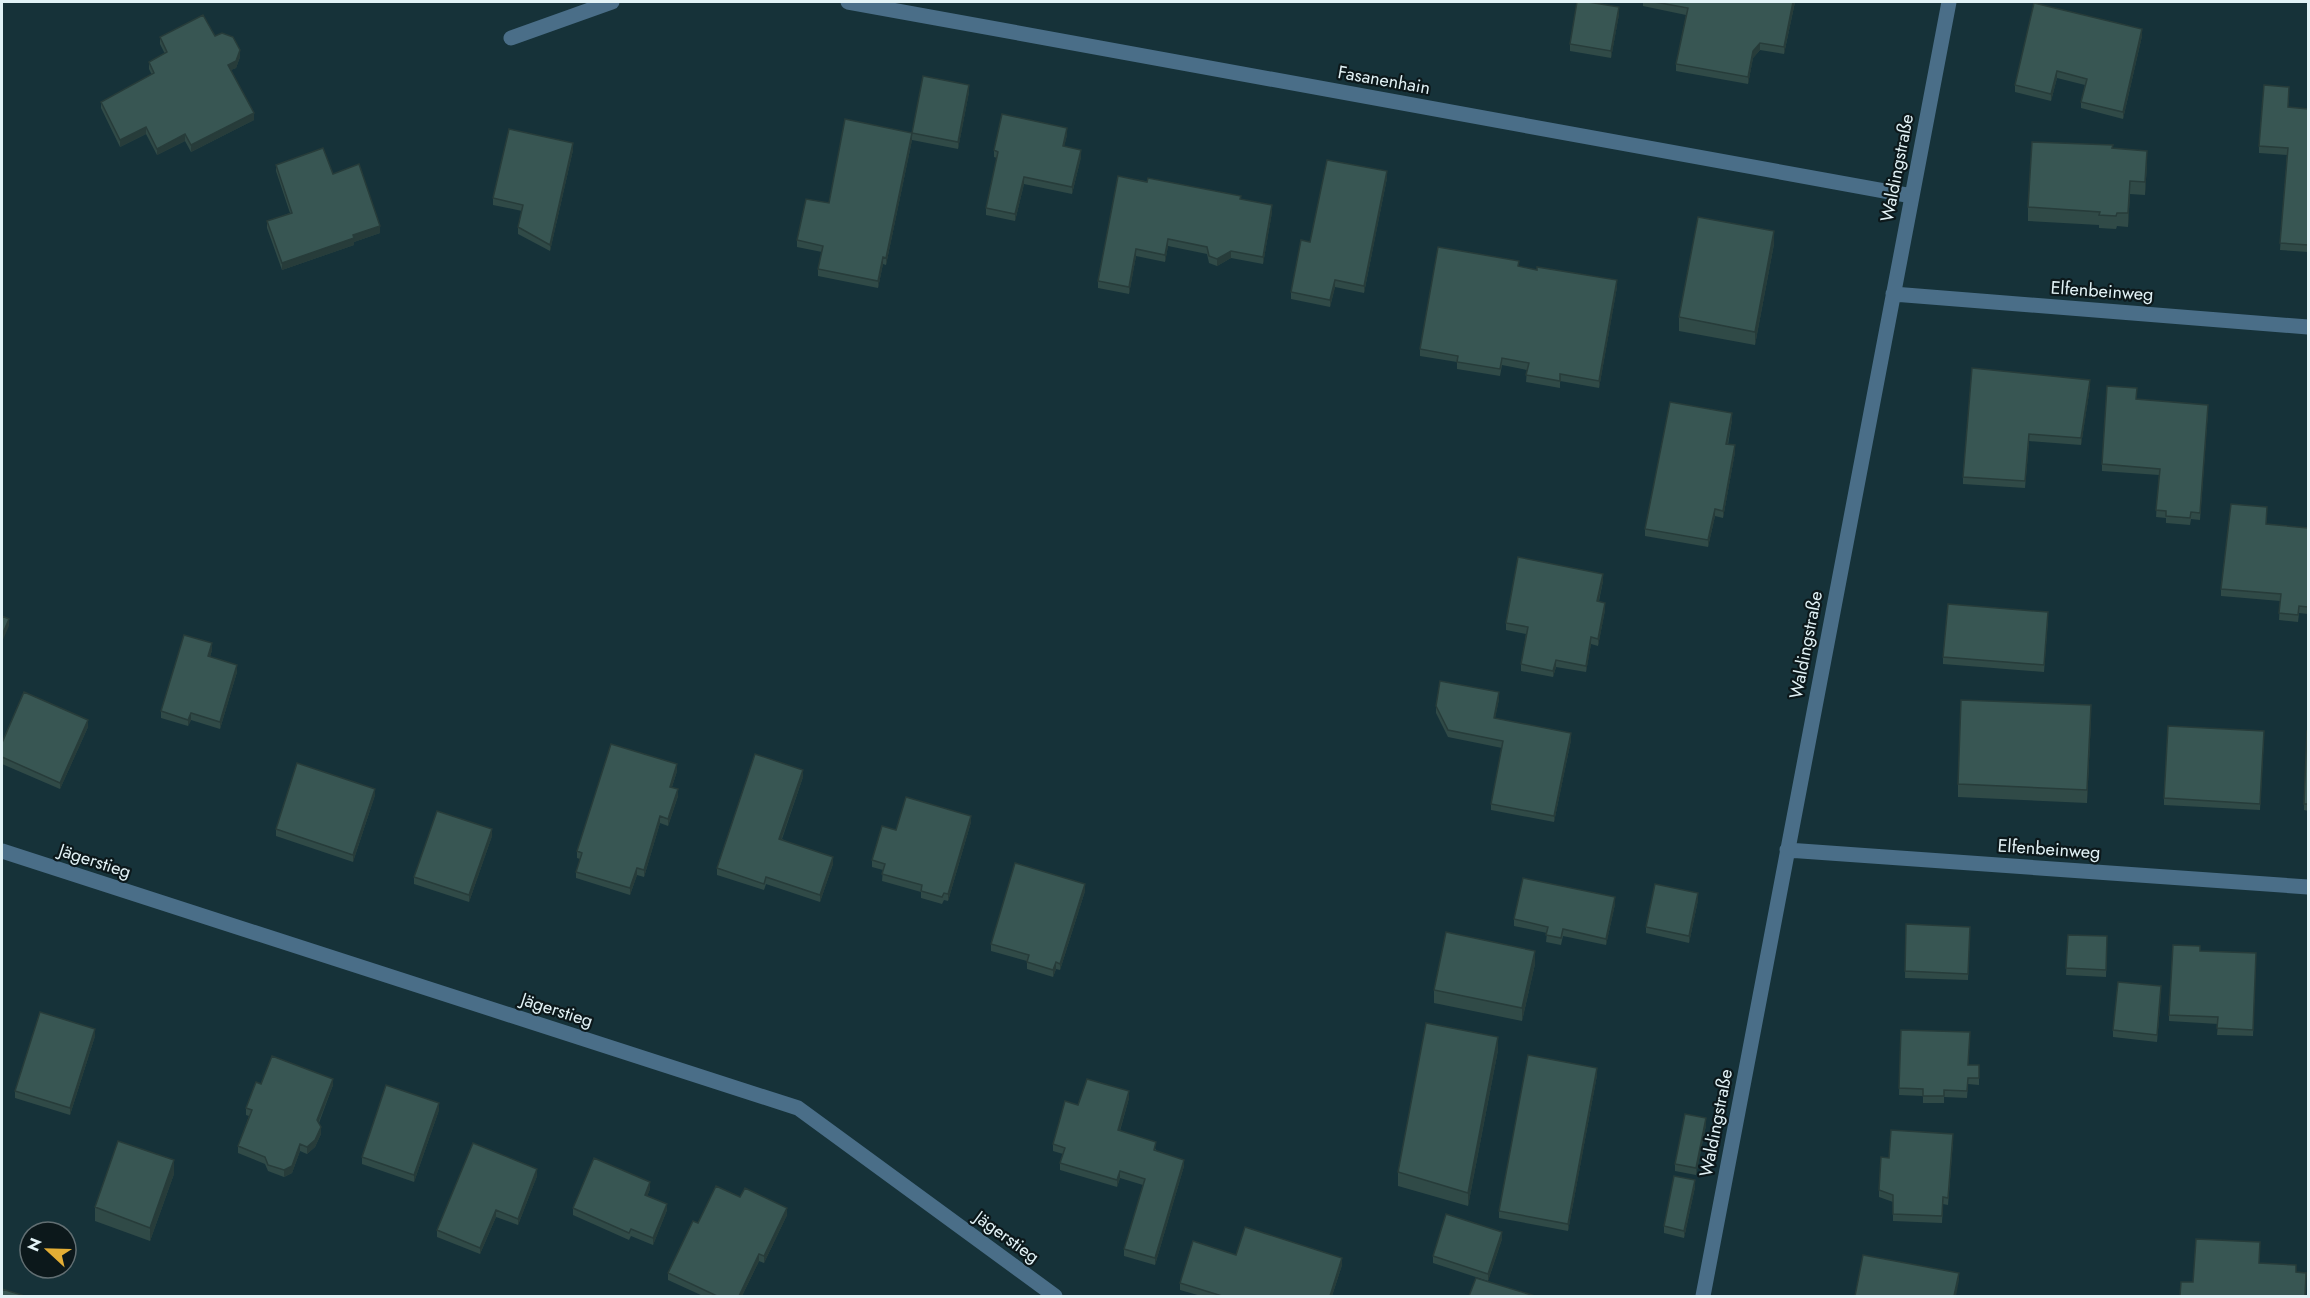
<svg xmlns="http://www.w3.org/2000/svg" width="2310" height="1298" viewBox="0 0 2310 1298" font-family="Jost,sans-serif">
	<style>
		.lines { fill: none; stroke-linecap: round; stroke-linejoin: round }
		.minor { stroke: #4a6e88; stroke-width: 15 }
		.wall { fill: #304a47 }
		.shaded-wall { fill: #273c3a }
		.building { fill: #385653; stroke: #273c3a; stroke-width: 1.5 }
		.labels { text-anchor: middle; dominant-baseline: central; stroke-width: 4.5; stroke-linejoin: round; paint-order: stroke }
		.street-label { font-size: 18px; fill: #e2f2f6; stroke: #0c181b }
	</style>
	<rect width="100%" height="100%" fill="#163239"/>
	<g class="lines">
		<path class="minor" d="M848,2L1912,196
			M511,38L612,2
			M1893,294L2308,327
			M1787,850L2308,887
			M2,851L798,1108L1055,1296
			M1703,1296L1949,2"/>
	</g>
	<path class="wall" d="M1643,2H1795L1784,54L1760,50L1753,58L1748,84L1676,71V64L1686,15L1643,6Z
		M1619,14L1611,58L1570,51V44Z
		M215,36L240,57L236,68L231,70L254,120L191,152L185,141L157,155L146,134L120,147L101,108V102L152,75L149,69V62L165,54L160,44V37Z
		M2142,36L2123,119L2081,108V102L2085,85L2057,78L2051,101L2015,92V85Z
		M969,92L958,149L912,140L886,265L883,264L878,288L818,276V269L822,252L797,247V240L829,203L912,133Z
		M2288,107L2308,109V252L2280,250L2287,155L2259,153V146Z
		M1067,135L1064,146L1081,157L1072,194L1024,184L1015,221L986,215V208L997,158L994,157V150Z
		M2113,149L2147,164L2145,195L2130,194L2128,227L2117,226L2116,229L2099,228V225L2028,221V207Z
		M573,150L550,251L518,234V227L522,211L493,205V198Z
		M276,165L333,174L380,233L354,242V245L282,270L267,228V221L290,213L276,171Z
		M1118,176L1241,199L1272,212L1263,264L1231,258L1217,266L1209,263L1207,254L1168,246L1165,262L1136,256L1129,294L1098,288V281Z
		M1387,178L1364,293L1335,287L1330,307L1291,299V292L1310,242Z
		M1774,244L1755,345L1679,331V317Z
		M1519,267L1617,287L1599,388L1560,381V388L1526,382L1527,370L1502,365L1500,376L1457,369V362L1420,356V349Z
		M2090,387L2081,445L2029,441L2025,488L1963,484V477Z
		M2136,399L2208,411L2200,520L2191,519L2190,525L2166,523V518L2156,517L2159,475L2102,471V464Z
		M1732,420L1728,445L1735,452L1723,518L1715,516L1708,547L1645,536V529Z
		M2267,514L2266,524L2308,528V614L2299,613L2298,622L2279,620L2280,601L2221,596V589Z
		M1603,581L1599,601L1605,610L1598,646L1591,644L1586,672L1556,667L1553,677L1521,671V664L1526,634L1506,630V623Z
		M2048,619L2044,672L1943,664V657Z
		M212,650L210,657L237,672L220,729L191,720L188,726L161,718V711Z
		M1499,699L1495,718L1571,740L1554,822L1491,810V804L1502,748L1448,737L1436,713V706Z
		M2091,719L2087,803L1958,797V784Z
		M88,727L60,789L2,764V743Z
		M2307,731H2308V811L2304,810Z
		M2264,738L2260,810L2164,805V798Z
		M677,771L672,787L678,796L668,826L660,823L644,877L637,875L630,895L576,878V872L580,859L577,858V851Z
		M803,777L782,839L833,864L820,902L766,884L764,890L717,875V868Z
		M375,795L353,862L276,836V829Z
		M971,822L948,901L944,900L942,904L921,898V892L882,881L883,870L872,867V860L896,830Z
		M492,836L469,902L414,884V877Z
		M1085,891L1060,970L1056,969L1053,977L1027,969V961L991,951V944Z
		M1698,900L1689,943L1646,933V927Z
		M1615,904L1606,945L1563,936L1561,945L1546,942L1547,933L1514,926V919Z
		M1906,924L1970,927L1968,980L1905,978Z
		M2068,935L2107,936L2106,977L2066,975Z
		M2200,951L2256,953L2253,1036L2217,1035L2218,1024L2169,1021V1015Z
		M1535,964L1522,1021L1434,1003V990Z
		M2161,993L2157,1042L2113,1037V1030Z
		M1901,1030L1969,1065H1979V1085L1968,1084L1967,1098L1944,1097V1103H1923V1096L1899,1095Z
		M95,1036L70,1115L15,1098V1091Z
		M1498,1050L1468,1206L1398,1186V1172Z
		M1597,1075L1568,1231L1499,1218V1211Z
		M261,1084L333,1085L319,1123L321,1134L315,1147L307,1154L300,1151L292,1173L284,1177L268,1171L265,1164L238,1153V1146L249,1116L246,1115V1108Z
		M1129,1098L1120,1131L1156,1149V1151L1184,1166L1155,1265L1124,1256V1249L1143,1185L1120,1178L1117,1187L1060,1170V1163L1063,1154L1053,1151V1144L1078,1105Z
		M439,1110L414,1182L362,1164V1157Z
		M1706,1125L1696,1175L1675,1171V1164Z
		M1953,1141L1948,1205L1943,1204L1942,1223L1893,1221V1202L1879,1197V1190L1889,1158Z
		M174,1174L150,1241L95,1221V1207Z
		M537,1176L518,1225L496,1217L480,1254L437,1237V1230Z
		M1695,1187L1684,1238L1664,1233V1226Z
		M650,1189L647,1196L667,1210L653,1245L631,1236L629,1240L573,1215V1208Z
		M740,1197L787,1215L764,1263L759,1261L742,1296H703L668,1280V1273L698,1223Z
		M1502,1239L1488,1281L1433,1263V1256Z
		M1236,1255L1342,1265L1332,1296H1201L1180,1290V1283Z"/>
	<path class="shaded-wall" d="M1793,2H1795L1784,54V47Z
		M1619,7V14L1611,58V51Z
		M2142,29V36L2123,119V112Z
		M1760,43V50L1753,58L1748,84V77L1753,51Z
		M240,50V57L236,68L228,71V65Z
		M2057,71V78L2051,101V94Z
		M969,85V92L958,149V142Z
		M254,113V120L191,152V145Z
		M146,127V134L120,147V140Z
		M1067,128V135L1063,152V146Z
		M912,133V140L886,265V258Z
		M185,134V141L157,155V149Z
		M573,143V150L550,251V245Z
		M1081,150V157L1072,194V187Z
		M2147,151V164L2145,195V182Z
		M1387,171V178L1364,293V286Z
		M1024,177V184L1015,221V214Z
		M2130,181V194L2128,227V213Z
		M1272,205V212L1263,264V257Z
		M380,226V233L354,242V245L282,270V263L353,235Z
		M1774,231V244L1755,345V332Z
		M1168,239V246L1165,262V255Z
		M1136,249V256L1129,294V287Z
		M1231,251V258L1217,266V259Z
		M883,257V264L878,288V281Z
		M1335,280V287L1330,307V300Z
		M1617,280V287L1599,388V381Z
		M2090,380V387L2081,445V438Z
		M1732,413V420L1726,451V444Z
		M1735,445V452L1723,518V511Z
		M1715,509V516L1708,547V540Z
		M1603,574V581L1597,608V601Z
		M1605,603V610L1598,646V639Z
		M9,619V626L2,642V635Z
		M1591,637V644L1586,672V666Z
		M212,643V650L208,663V656Z
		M1556,660V667L1553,677V671Z
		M237,665V672L220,729V722Z
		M1499,692V699L1494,724V718Z
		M2091,705V719L2087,803V790Z
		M191,713V720L188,726V720Z
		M88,720V727L60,789V783Z
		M1571,733V740L1554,822V816Z
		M677,764V771L670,793V787Z
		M803,770V777L779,846V839Z
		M375,789V795L353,862V855Z
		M678,789V796L668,826V819Z
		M660,816V823L644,877V870Z
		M971,816V822L948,901V894Z
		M492,829V836L469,902V895Z
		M833,857V864L820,902V895Z
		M637,868V875L630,895V888Z
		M1085,884V891L1060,970V964Z
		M1698,893V900L1689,943V936Z
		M1615,897V904L1606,945V939Z
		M1535,951V964L1522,1021V1008Z
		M1056,962V969L1053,977V970Z
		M2161,986V993L2157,1042V1035Z
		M95,1029V1036L70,1115V1108Z
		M1498,1037V1050L1468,1206V1193Z
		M1597,1068V1075L1568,1231V1224Z
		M333,1079V1085L317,1126V1120Z
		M1129,1091V1098L1118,1137V1130Z
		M439,1103V1110L414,1182V1175Z
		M1706,1118V1125L1696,1175V1168Z
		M321,1127V1134L315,1147L307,1154V1147Z
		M300,1144V1151L292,1173L284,1177V1170Z
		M174,1160V1174L150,1241V1228Z
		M1184,1160V1166L1155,1265V1258Z
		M537,1169V1176L518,1225V1219Z
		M1120,1171V1178L1117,1187V1180Z
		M1695,1180V1187L1684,1238V1231Z
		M650,1182V1189L645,1202V1195Z
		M667,1204V1210L653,1245V1238Z
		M787,1208V1215L764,1263V1256Z
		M496,1210V1217L480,1254V1248Z
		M1502,1232V1239L1488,1281V1274Z
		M759,1254V1261L742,1296H739Z
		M1342,1258V1265L1332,1296H1330Z
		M1959,1273V1280L1956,1296H1954Z"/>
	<path class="building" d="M1577,2H1588L1619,7L1611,51L1570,44Z
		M1655,2H1793L1784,47L1760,43L1753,51L1748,77L1676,64L1688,8Z
		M2034,3L2142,29L2123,112L2081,102L2087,79L2057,71L2051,94L2015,85Z
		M203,15L215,36L222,33L233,37L240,50L236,61L228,65L254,113L191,145L185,134L157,149L146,127L120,140L101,102L154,73L149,62L167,52L160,37Z
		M923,76L969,85L958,142L912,133Z
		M2264,85L2289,87L2288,107L2308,109V245L2280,243L2288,148L2259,146Z
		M1002,114L1067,128L1063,146L1081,150L1072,187L1024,177L1015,214L986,208L998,152L994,150Z
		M845,119L912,133L886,258L883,257L878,281L818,269L823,246L797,240L806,199L829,203Z
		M509,129L573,143L550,245L518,227L523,205L493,198Z
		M2032,142L2113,145L2112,148L2147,151L2145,182L2130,181L2128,213H2117L2116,216L2099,215L2100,212L2028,207Z
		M323,148L333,174L359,164L380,226L353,235L354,238L282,263L267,221L292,213L276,165Z
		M1327,160L1387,171L1364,286L1335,280L1330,300L1291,292L1301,240L1310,242Z
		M1118,176L1147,182L1148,178L1241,196L1240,199L1272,205L1263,257L1231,251L1217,259L1209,256L1207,247L1168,239L1165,255L1136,249L1129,287L1098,281Z
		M1698,217L1774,231L1755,332L1679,317Z
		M1438,247L1519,261L1518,266L1537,270V267L1617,280L1599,381L1560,374V381L1526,375L1529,363L1502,358L1500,369L1457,362L1458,356L1420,349Z
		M1972,368L2090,380L2081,438L2029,434L2025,481L1963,477Z
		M2107,386L2137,388L2136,399L2208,405L2200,513L2191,512L2190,518L2166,516V511L2156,510L2160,469L2102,464Z
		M1670,402L1732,413L1726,444L1735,445L1723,511L1715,509L1708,540L1645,529Z
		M2231,504L2267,507L2266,524L2308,528V607L2299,606L2298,615L2279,613L2281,594L2221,589Z
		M1518,557L1603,574L1597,601L1605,603L1598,639L1591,637L1586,666L1556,660L1553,671L1521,664L1528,627L1506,623Z
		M1948,604L2048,612L2044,665L1943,657Z
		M2,616L9,619L2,635Z
		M184,635L212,643L208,656L237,665L220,722L191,713L188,720L161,711Z
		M1440,681L1499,692L1494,718L1571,733L1554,816L1491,804L1503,741L1448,730L1436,706Z
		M24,692L88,720L60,783L2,757V743Z
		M1961,700L2091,705L2087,790L1958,784Z
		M2168,726L2264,731L2260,804L2164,798Z
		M2307,731H2308V804H2304Z
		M611,744L677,764L670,787L678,789L668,819L660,816L644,870L637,868L630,888L576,872L582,853L577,851Z
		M755,754L803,770L779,839L833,857L820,895L766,877L764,884L717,868Z
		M297,763L375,789L353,855L276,829Z
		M906,797L971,816L948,894L944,893L942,897L921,891L922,885L882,874L885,864L872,860L882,826L896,830Z
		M437,811L492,829L469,895L414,877Z
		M1015,863L1085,884L1060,964L1056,962L1053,970L1027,962L1029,955L991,944Z
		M1523,878L1615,897L1606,939L1563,929L1561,938L1546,935L1548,927L1514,919Z
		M1655,884L1698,893L1689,936L1646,927Z
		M1906,924L1970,927L1968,974L1905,971Z
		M1446,932L1535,951L1522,1008L1434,990Z
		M2068,935L2107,936L2106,970L2066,968Z
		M2173,945L2200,946V951L2256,953L2253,1030L2217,1028L2218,1017L2169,1015Z
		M2118,982L2161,986L2157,1035L2113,1030Z
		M40,1012L95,1029L70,1108L15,1091Z
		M1426,1023L1498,1037L1468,1193L1398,1172Z
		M1901,1030L1970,1032L1968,1065H1979V1078H1968L1967,1091L1944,1090V1096H1923V1089L1899,1088Z
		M1528,1055L1597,1068L1568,1224L1499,1211Z
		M272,1056L333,1079L317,1120L321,1127L315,1140L307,1147L300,1144L292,1166L284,1170L268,1165L265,1157L238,1146L252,1110L246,1108L256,1082L261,1084Z
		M1087,1079L1129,1091L1118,1130L1156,1142L1154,1150L1184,1160L1155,1258L1124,1249L1145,1179L1120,1171L1117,1180L1060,1163L1065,1148L1053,1144L1065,1101L1078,1105Z
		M386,1085L439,1103L414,1175L362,1157Z
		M1685,1114L1706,1118L1696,1168L1675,1164Z
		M1891,1130L1953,1134L1948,1198L1943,1197L1942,1216L1893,1214V1195L1879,1190L1881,1157L1889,1158Z
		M118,1141L174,1160L150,1228L95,1207Z
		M473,1143L537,1169L518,1219L496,1210L480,1248L437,1230Z
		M594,1158L650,1182L645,1195L667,1204L653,1238L631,1229L629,1233L573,1208Z
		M1674,1176L1695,1180L1684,1231L1664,1226Z
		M716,1186L740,1197L745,1188L787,1208L764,1256L759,1254L739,1296H717L668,1273L693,1221L698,1223Z
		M1446,1214L1502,1232L1488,1274L1433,1256Z
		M1245,1227L1342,1258L1330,1296H1222L1180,1283L1193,1241L1236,1255Z
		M2196,1239L2260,1242L2259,1263L2296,1265V1272L2306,1273L2305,1296H2180L2181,1282H2193Z
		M1863,1255L1959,1273L1954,1296H1855Z
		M1476,1278L1535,1296H1469Z
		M2,1289L22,1295L21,1296H2Z"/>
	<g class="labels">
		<g class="street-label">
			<text transform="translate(1384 80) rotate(10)">Fasanenhain</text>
			<text transform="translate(1897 168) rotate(-79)">Waldingstraße</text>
			<text transform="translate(2102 291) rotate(4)">Elfenbeinweg</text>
			<text transform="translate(1806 645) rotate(-79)">Waldingstraße</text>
			<text transform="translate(2049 849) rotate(4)">Elfenbeinweg</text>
			<text transform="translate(95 861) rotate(18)">Jägerstieg</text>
			<text transform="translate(557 1010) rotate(18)">Jägerstieg</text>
			<text transform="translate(1716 1123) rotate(-79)">Waldingstraße</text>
			<text transform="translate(1007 1237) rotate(36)">Jägerstieg</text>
		</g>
	</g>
	<rect width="2310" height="1298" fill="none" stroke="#e2f2f6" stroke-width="6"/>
	<g transform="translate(48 1250) rotate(292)"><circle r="28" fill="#0c181b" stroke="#626f73" stroke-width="1.5"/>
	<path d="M0-4.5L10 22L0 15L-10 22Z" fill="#e4ae35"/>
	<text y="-9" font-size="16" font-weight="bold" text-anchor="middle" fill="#e2f2f6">N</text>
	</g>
</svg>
